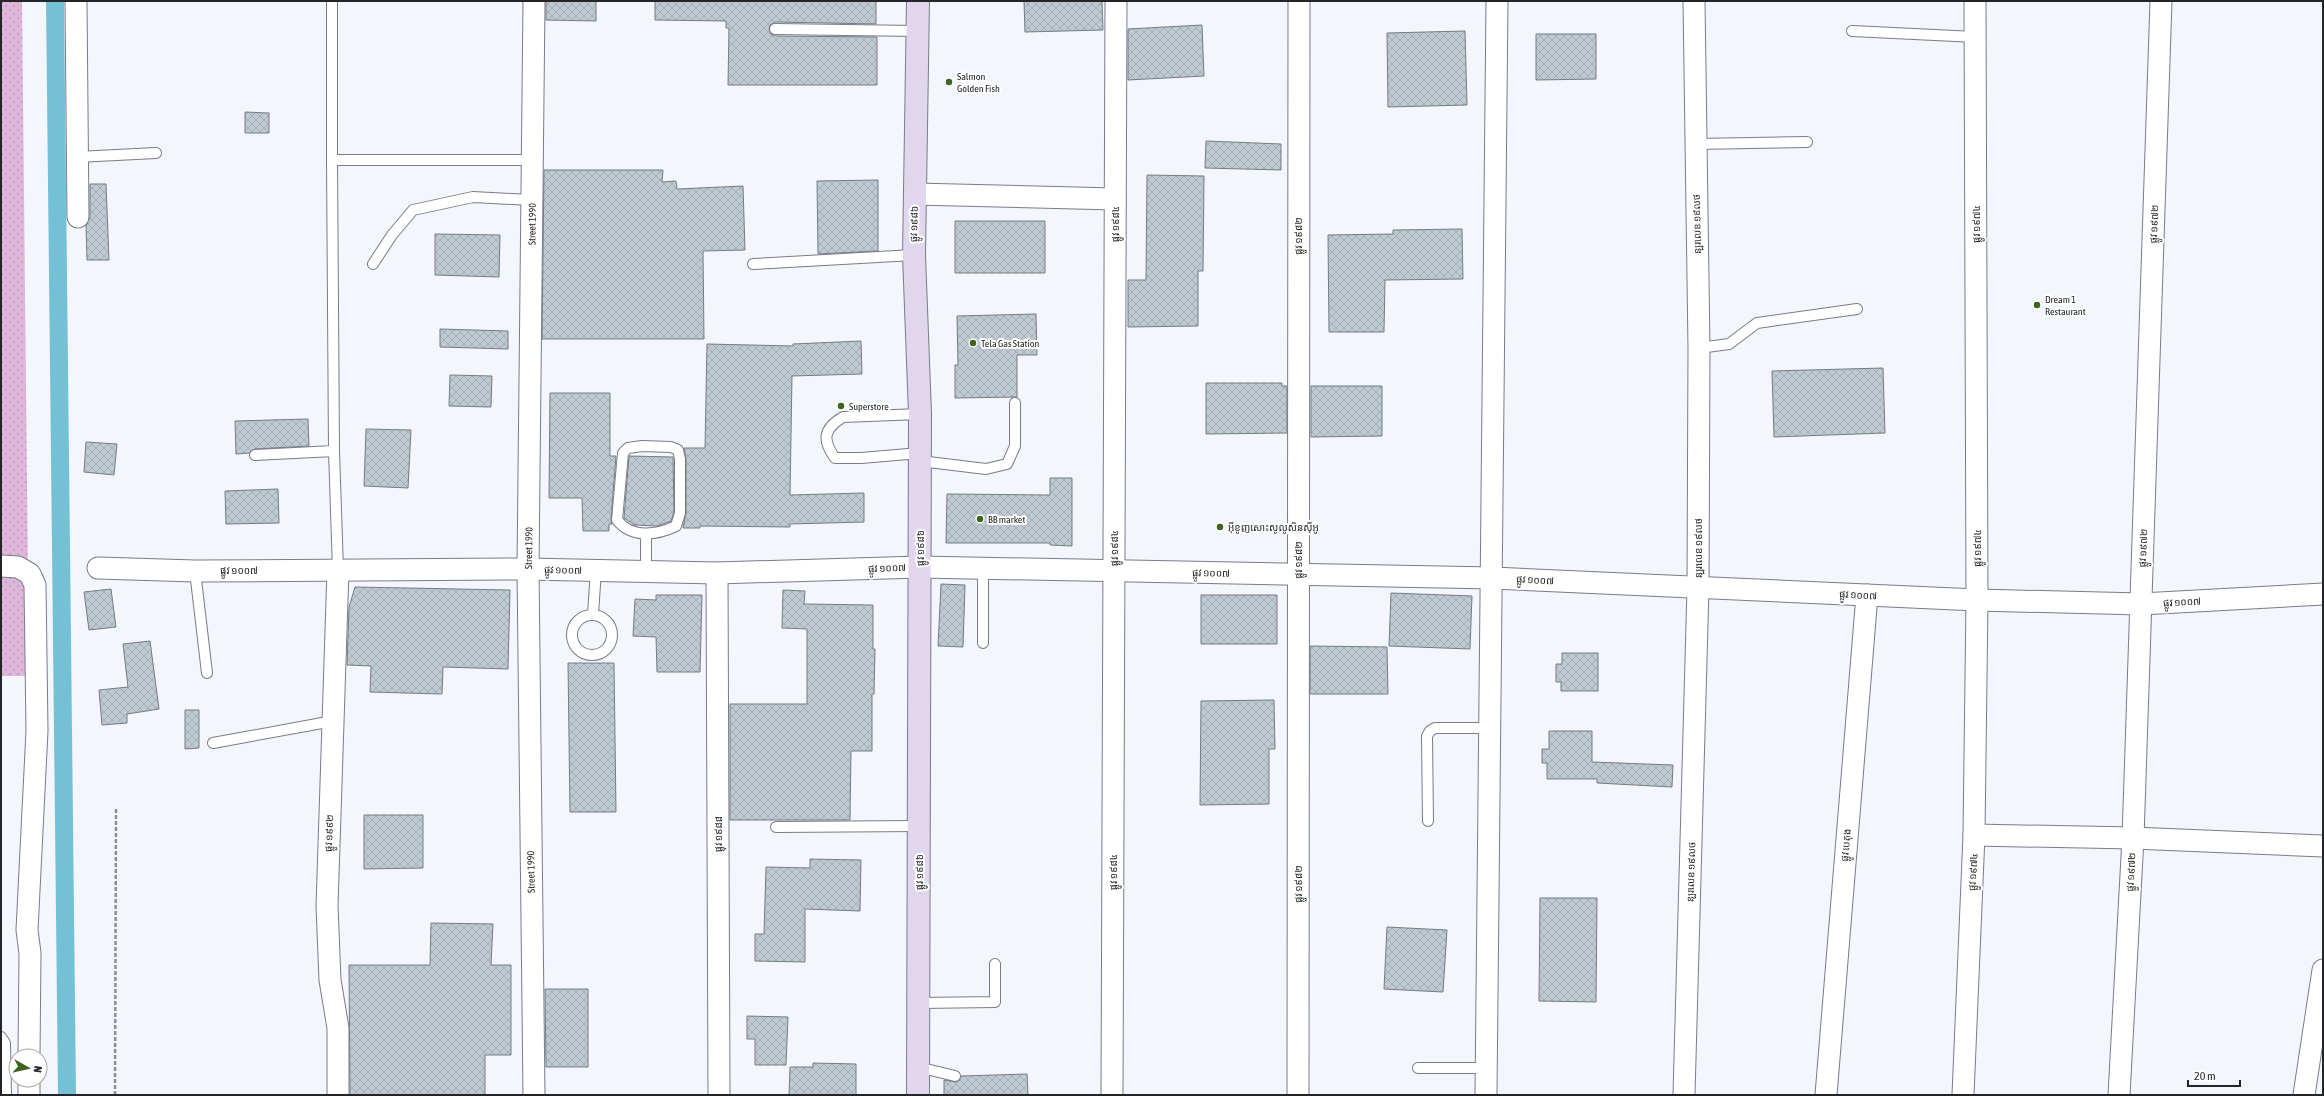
<svg xmlns="http://www.w3.org/2000/svg" width="2324" height="1096" viewBox="0 0 2324 1096" font-family="'Asap Condensed','Noto Sans Khmer',sans-serif">
	<style>
		.grass { fill: url(#grass-dots) }
		.lines { fill: none; stroke-linecap: round; stroke-linejoin: round }
		.canal { stroke: #74c1d6; stroke-width: 18 }
		.building { fill: url(#building-cross-hatch); stroke: #737c85 }
		.lane-casing { stroke: #787c87; stroke-width: 12 }
		.street-casing { stroke: #787c87; stroke-width: 23 }
		.secondary-casing { stroke: #787c87; stroke-width: 24 }
		.path { stroke: #8d8f95; stroke-width: 2.5; stroke-dasharray: 4 2; stroke-linecap: butt }
		.lane { stroke: #fff; stroke-width: 10 }
		.street { stroke: #fff; stroke-width: 21 }
		.secondary { stroke: #e0d7ee; stroke-width: 22 }
		.poi-dot { fill: #3e641e; stroke: #fff; stroke-width: 1.5 }
		.labels { text-anchor: middle; dominant-baseline: central; stroke-width: 4; stroke-linejoin: round; paint-order: stroke }
		.poi-label { font-size: 10px; fill: #232529; stroke: #fff; text-anchor: start }
		.street-label { font-size: 10px; fill: #232529; stroke: #fff }
	</style>
	<defs>
		<pattern id="grass-dots" width="8" height="8" patternUnits="userSpaceOnUse"><rect width="8" height="8" fill="#deb6dc"/><path d="M2 2h.1M6 6h.1" fill="none" stroke="#be9cbd" stroke-width="1.8" stroke-linecap="round"/></pattern>
		<pattern id="building-cross-hatch" width="8" height="8" patternUnits="userSpaceOnUse"><rect width="8" height="8" fill="#bfc9d2"/><path d="M0 0l8 8M0 8l8-8" fill="none" stroke="#a4acb4"/></pattern>
	</defs>
	<rect width="100%" height="100%" fill="#f4f6fd"/>
	<path class="grass" d="M1,1H22L29,676H1Z"/>
	<g class="lines">
		<path class="canal" d="M55,1L67,1095"/>
	</g>
	<path class="building" d="M546,1H596V21L546,20Z
		M655,1H876V24L775,22L770,25L769,29L771,34L775,36L877,37V85H728L729,28H726V21L655,20Z
		M1024,1H1102L1103,30L1025,32Z
		M1202,25L1204,76L1128,80V29Z
		M1465,31L1467,105L1388,107L1387,33Z
		M1536,34H1596V79L1536,80Z
		M245,112L269,113V133H245Z
		M1206,141L1281,144V170L1205,168Z
		M544,170H663L662,182L676,181L677,189L743,186L745,250L703,251L704,339H542Z
		M1147,175L1204,176L1203,271H1198V326L1128,327V280H1146Z
		M878,180V251L818,254L817,181Z
		M90,184H106L109,260H87L86,225L90,217Z
		M955,221H1045V273H955Z
		M1462,229L1463,279L1385,280L1384,332H1329L1328,235L1393,234V230Z
		M435,234L500,235L499,277L435,275Z
		M1036,314L1037,355H1017V397L955,398V365H958L957,316Z
		M440,329L508,331V349L440,347Z
		M861,341L862,374L792,376L790,495L864,493V522L790,524V527L700,526V528H683L686,513V459L684,448H705L707,344L793,346V344Z
		M1883,368L1885,433L1774,437L1772,371Z
		M450,375L492,376L491,407L449,406Z
		M1206,383H1282V386H1287V433L1206,434Z
		M1311,386H1382V436L1311,437Z
		M550,393H610V456H616L611,519L612,524H609V531H583L582,498H549Z
		M308,419L309,446L255,449L249,453L236,454L235,421Z
		M366,429L411,430L408,488L364,486Z
		M86,442L117,444L114,475L84,472Z
		M629,456L673,457L674,512L671,521L657,526L635,525L624,518Z
		M1050,478H1072V546L1050,545V543H946L947,494L1050,495Z
		M278,489L279,523L226,524L225,491Z
		M941,584L965,585L963,647L938,646Z
		M355,587L510,590L508,669L443,667L442,694L370,692L371,666L347,665L349,607Z
		M111,589L116,627L89,630L84,592Z
		M783,590L805,591L804,604L873,605V649H875L874,694H872V751H851L850,820H730V704H807V629L782,628Z
		M1391,593L1472,596L1470,649L1389,646Z
		M656,595H702L700,672H657L656,637L633,636L635,599L656,600Z
		M1201,595H1277V644H1201Z
		M150,641L159,709L127,714V723L102,725L99,690L128,687L123,644Z
		M1310,646L1387,647L1388,694H1310Z
		M1562,653H1598V691H1561V682H1556V664H1562Z
		M568,663H614L616,812H570Z
		M1274,700L1275,749H1269V804L1200,805L1201,701Z
		M185,710H199V748L185,749Z
		M1549,731H1592V762L1673,765L1672,787L1597,783V779H1547V763H1542V749H1549Z
		M364,815H423V868L364,869Z
		M810,859L861,860L860,911L805,909V962L755,961V934H764L766,867L810,868Z
		M1540,898H1597L1596,1002L1539,1001Z
		M431,923L493,924L491,965H511V1055H485V1095H350L349,965H430Z
		M1387,927L1447,930L1443,992L1384,989Z
		M545,989H588V1067H546Z
		M747,1016L788,1017L786,1065H755V1039H747Z
		M813,1063L856,1064V1095H789L790,1067H813Z
		M1027,1074L1028,1095H944V1080L956,1082L961,1076Z"/>
	<g class="lines">
		<defs>
			<path id="lane" d="M332,1V160H531
				M775,29L917,31
				M1852,31L1976,37
				M1695,144L1807,142
				M77,157L156,153
				M332,160L334,451L338,570
				M373,264L392,235L413,210L473,197L531,200
				M753,264L914,255
				M1699,348L1729,344L1757,323L1857,309
				M920,414L843,417C823,429 822,440 835,458H861L920,453
				M642,446L671,447L678,450L680,459V513L676,526C657,535 632,539 617,520L623,453L628,448Z
				M255,455L334,451
				M920,461L986,469L1007,464L1015,446V403
				M646,535V571
				M195,571L207,673
				M593,614L596,570
				M572 635a20 20 0 1 1 40 0a20 20 0 1 1-40 0Z
				M983,643V568
				M213,743L333,721
				M1428,821L1427,736L1430,731L1435,728H1491
				M776,827L919,826
				M919,1003L995,1002V964
				M1,1037L5,1043L6,1095
				M918,1067L955,1076
				M1418,1068H1487"/>
			<g id="street">
				<path d="M76,1L78,217"/>
				<path d="M915,194L1115,199"/>
				<path d="M1,566L18,567L30,574L35,585L37,731L27,930L30,953L29,1056"/>
				<path d="M98,568L195,571L528,569L717,573L920,567L1493,578L1977,600L2141,604L2323,594"/>
				<path d="M717,573L719,1095"/>
				<path d="M1974,835L2133,838L2323,846"/>
				<path d="M29,1080V1095"/>
				<path d="M338,1095V1028L330,980L327,906L338,570"/>
				<path id="s1" d="M534,1095L528,569L534,1"/>
				<path d="M1112,1095L1116,1"/>
				<path d="M1298,1095L1299,1"/>
				<path d="M1486,1095L1497,1"/>
				<path d="M1684,1095L1698,588L1699,348L1694,1"/>
				<path d="M1826,1095L1867,595"/>
				<path d="M1963,1095L1974,835L1977,600L1975,1"/>
				<path d="M2119,1095L2133,838L2161,1"/>
				<path d="M2304,1095L2323,970"/>
			</g>
			<path id="secondary" d="M918,1L914,255L920,414L918,1095"/>
		</defs>
		<use href="#lane" class="lane-casing"/>
		<use href="#street" class="street-casing"/>
		<use href="#secondary" class="secondary-casing"/>
		<path class="path" d="M115,1095L116,808"/>
		<use href="#lane" class="lane"/>
		<use href="#street" class="street"/>
		<use href="#secondary" class="secondary"/>
	</g>
	<g class="poi-dot">
		<circle cx="949" cy="82" r="4"/>
		<circle cx="2037" cy="305" r="4"/>
		<circle cx="973" cy="343" r="4"/>
		<circle cx="841" cy="406" r="4"/>
		<circle cx="980" cy="519" r="4"/>
		<circle cx="1220" cy="527" r="4"/>
	</g>
	<g class="labels">
		<g class="poi-label">
			<text x="957" y="76">Salmon<tspan x="957" dy="12">Golden Fish</tspan></text>
			<text x="2045" y="299">Dream 1<tspan x="2045" dy="12">Restaurant</tspan></text>
			<text x="981" y="343">Tela Gas Station</text>
			<text x="849" y="406">Superstore</text>
			<text x="988" y="519">BB market</text>
			<text x="1228" y="527">អ៊ីខូញសោះសូលូសិនស៊ីអូ</text>
		</g>
		<g class="street-label">
			<text stroke="none"><textPath href="#s1" startOffset="871">Street 1990</textPath></text>
			<text transform="translate(914 224) rotate(-89)">ផ្លូវ ១៩៨៦</text>
			<text transform="translate(1115 224) rotate(-90)">ផ្លូវ ១៩៨៤</text>
			<text transform="translate(1697 224) rotate(-91)">ន្ឡរលេខ ១៩លថ</text>
			<text transform="translate(1976 224) rotate(-90)">ផ្លូវ ១៩៧៤</text>
			<text transform="translate(2154 224) rotate(-88)">ផ្លូវ ១៩៧២</text>
			<text transform="translate(1298 236) rotate(-90)">ផ្លូវ ១៩៨២</text>
			<text stroke="none"><textPath href="#s1" startOffset="547">Street 1990</textPath></text>
			<text transform="translate(920 548) rotate(-90)">ផ្លូវ ១៩៨៦</text>
			<text transform="translate(1114 548) rotate(-90)">ផ្លូវ ១៩៨៤</text>
			<text transform="translate(1698 548) rotate(-90)">ន្ឡរលេខ ១៩លថ</text>
			<text transform="translate(1977 548) rotate(-90)">ផ្លូវ ១៩៧៤</text>
			<text transform="translate(2143 548) rotate(-88)">ផ្លូវ ១៩៧២</text>
			<text transform="translate(1298 560) rotate(-90)">ផ្លូវ ១៩៨២</text>
			<text transform="translate(887 568) rotate(-2)">ផ្លូវ ១០០៧</text>
			<text x="239" y="570">ផ្លូវ ១០០៧</text>
			<text transform="translate(563 570) rotate(1)">ផ្លូវ ១០០៧</text>
			<text transform="translate(1211 573) rotate(1)">ផ្លូវ ១០០៧</text>
			<text transform="translate(1535 580) rotate(3)">ផ្លូវ ១០០៧</text>
			<text transform="translate(1858 595) rotate(3)">ផ្លូវ ១០០៧</text>
			<text transform="translate(2182 602) rotate(-3)">ផ្លូវ ១០០៧</text>
			<text transform="translate(329 833) rotate(-88)">ផ្លូវ ១៩៩២</text>
			<text transform="translate(718 834) rotate(-90)">ផ្លុវ ១៩៨៨</text>
			<text transform="translate(1846 845) rotate(-85)">ផ្លូវ បេតុង</text>
			<text transform="translate(531 872) rotate(-91)">Street 1990</text>
			<text transform="translate(919 872) rotate(-90)">ផ្លូវ ១៩៨៦</text>
			<text transform="translate(1113 872) rotate(-90)">ផ្លូវ ១៩៨៤</text>
			<text transform="translate(1691 872) rotate(-88)">ន្ឡរលេខ ១៩លថ</text>
			<text transform="translate(1973 872) rotate(-87)">ផ្លូវ ១៩៧៤</text>
			<text transform="translate(2131 872) rotate(-87)">ផ្លូវ ១៩៧២</text>
			<text transform="translate(1298 884) rotate(-90)">ផ្លូវ ១៩៨២</text>
		</g>
	</g>
	<rect width="2324" height="1096" fill="none" stroke="#232529" stroke-width="4"/>
	<g transform="translate(28 1068) rotate(98)"><circle r="19" fill="#ffffff" stroke="#a7a8a9"/>
	<path d="M0-3L7 15L0 10L-7 15Z" fill="#3e641e"/>
	<text y="-6" font-size="11" font-weight="bold" text-anchor="middle" fill="#232529">N</text>
	</g>
	<path d="M2188 1080v6h52v-6" fill="none" stroke="#232529" stroke-width="2"/>
	<text x="2194" y="1080" font-size="12" fill="#232529" stroke="#ffffff" stroke-width="3" paint-order="stroke">20 m</text>
</svg>
